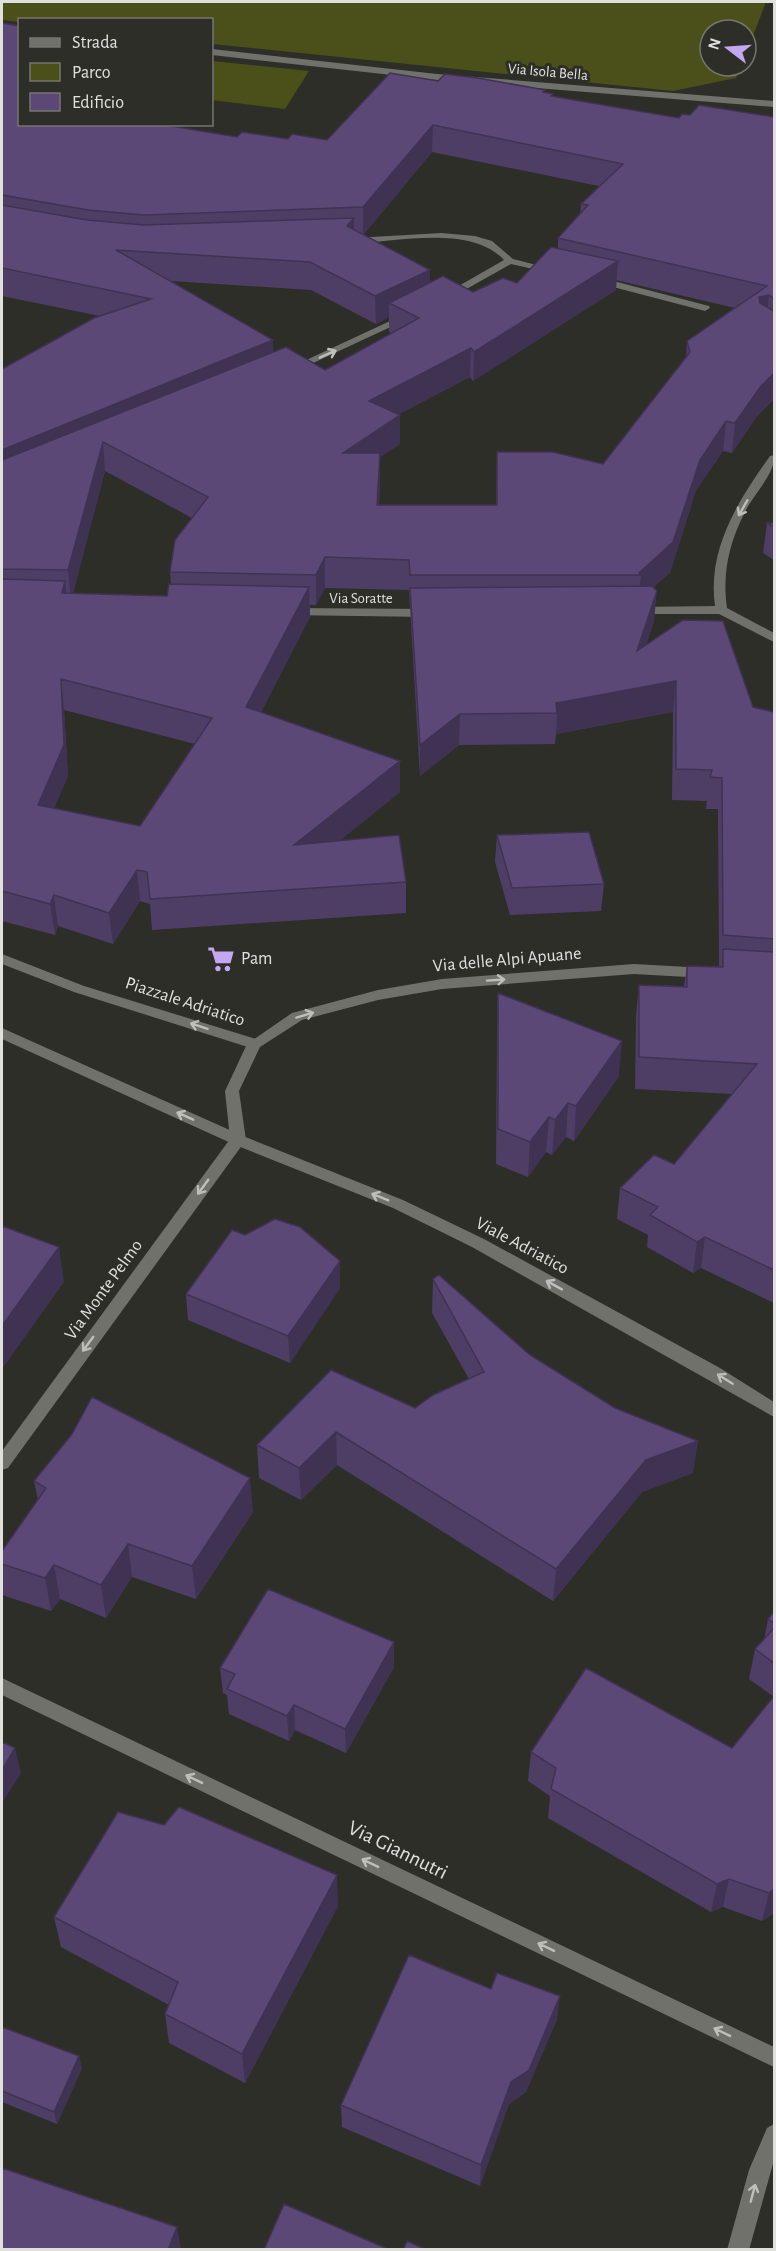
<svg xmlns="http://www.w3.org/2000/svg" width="776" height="2251" viewBox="0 0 776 2251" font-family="'Alegreya Sans',sans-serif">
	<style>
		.green { fill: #4b4f19 }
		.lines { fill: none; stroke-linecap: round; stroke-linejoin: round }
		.lane { fill: #70716a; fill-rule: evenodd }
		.street { fill: #70716a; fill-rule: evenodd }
		.secondary { fill: #70716a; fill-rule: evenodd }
		.wall { fill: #4e3e65; fill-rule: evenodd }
		.shaded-wall { fill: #403253 }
		.building { fill: #5b4876; stroke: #403253; stroke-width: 1.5; fill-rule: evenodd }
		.oneway { stroke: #bebfba }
		.labels { text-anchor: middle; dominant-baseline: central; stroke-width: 6; stroke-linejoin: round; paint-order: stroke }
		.far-street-label { font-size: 15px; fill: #e0e1dd; stroke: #2d2e28 }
		.poi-label { font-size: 18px; fill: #e0e1dd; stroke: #2d2e28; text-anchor: start }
		.street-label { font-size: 18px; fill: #e0e1dd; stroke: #2d2e28 }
		.near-street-label { font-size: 21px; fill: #e0e1dd; stroke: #2d2e28 }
	</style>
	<rect width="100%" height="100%" fill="#2d2e28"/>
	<path class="green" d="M2,2H766L746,54V30H710V66H741L736,78L673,91L212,44V20H20L19,22L2,20Z
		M212,61L309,71L285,109L212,100Z"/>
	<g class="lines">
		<path class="lane" d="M2,954L84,986L259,1040L261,1044L254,1049L74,992L2,964Z"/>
		<path class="street" d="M212,49L437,74L774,101V107L437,80L212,55Z
			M441,233L475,236L492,241L513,259L556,270L551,273L511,264L447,300L443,299V295L504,260C472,225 398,241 354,244L349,241L354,238Z
			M598,277L709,306L710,308L705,311L594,282V278Z
			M403,315L412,317L296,371L287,369Z
			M774,455C776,473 753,495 745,512C729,543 722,574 727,608L774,633V642L719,614H630L628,611L634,607L715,606C707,549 738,501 770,456Z
			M289,608L430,609L436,613L430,617L285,615L283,612Z
			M634,964L706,968L713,973L706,978L634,974L442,989L378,1000L302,1020L260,1047L239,1091L246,1140L243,1144L8,1468L2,1470V1451L230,1139L225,1091L247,1044L292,1013L378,990L442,979Z
			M2,1678L774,2047V2067L2,1695Z
			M774,2124V2160L749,2250H727L749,2170L767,2128Z"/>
		<path class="secondary" d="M2,1028L243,1136L403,1200L484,1239L720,1368L774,1402V1417L472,1247L393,1208L233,1144L2,1039Z"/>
	</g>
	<path class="wall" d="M2,23L20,124L237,137L327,140L438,81L545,92L553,96L679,118L690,115L774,117V399L757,416L732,453L723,451L696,490L670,573L653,587L654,621L646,645L753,707L774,712V1303L701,1268L693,1273L647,1247L648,1235L617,1219L620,1188L674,1164L732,1094L635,1089L636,1016L639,985L684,986L687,966L720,967L721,966H719L718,809H706L707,801L672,800L673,712L556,734L555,744L459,745L420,776L409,590L325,588L316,605H310V617L261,712L400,761V792L339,841L406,882V913L152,930L150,904L140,901L113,944L58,926L55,935L2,921V369L100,316L2,296ZM432,152L599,186L581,204L580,214L558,238V248L517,283L473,292L430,283L364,234ZM616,280L735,308L687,341L686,358L603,464L497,452L496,505H379L380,482V457L400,444L399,414L470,377L473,381L616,290ZM171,281L311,290L376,324L389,317V332L392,333L325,370L274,352ZM105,471L192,518L170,572L171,584L167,596L73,593ZM64,710L195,744L140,826L54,808L68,776Z
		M767,523H774V560L763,553Z
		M497,835L604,884L601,911L510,915L495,862Z
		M498,993L619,1076L574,1141L566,1137L552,1155L546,1152L528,1177L496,1164L497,1028Z
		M245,1235L340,1288L290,1363L188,1320L186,1294Z
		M433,1279L530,1355L693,1473L642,1492L553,1601L337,1465L301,1500L259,1478L257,1445L415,1408L469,1379L432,1313Z
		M34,1481L253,1512L196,1599L132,1577L106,1618L60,1599L51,1611L2,1595V1551L38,1500Z
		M774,1612V1913L762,1921L723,1907L711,1912L548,1818L550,1796L528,1781L531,1752L732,1748L774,1697L749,1679L755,1649L764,1640L768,1619Z
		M394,1667L346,1753L295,1730L289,1741L229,1714L227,1695L223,1693L220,1668Z
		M338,1906L245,2083L169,2043L165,2014L169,2005L61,1947L54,1917Z
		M557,2019L526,2092L509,2104L480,2186L342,2127L341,2105Z
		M2,2027L82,2068L57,2124L2,2102Z"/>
	<path class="shaded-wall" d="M433,125L432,152L363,235V207Z
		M354,218V246L347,226Z
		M618,261L616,290L473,381L474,352Z
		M430,270V298L389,303V317L376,324L375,296Z
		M769,295L766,324L759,297Z
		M273,340L274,369L2,481V450Z
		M471,348L470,377L369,430V401Z
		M774,373V399L757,416L732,453L735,423L761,386Z
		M400,415V444L380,457V482L377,535V505L343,453Z
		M726,421L723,451L696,490L670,573L638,601L641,575L639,573L700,460Z
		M103,442L105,471L71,600L68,570Z
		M325,557V588L316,605V575Z
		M65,581L68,612L62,593Z
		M309,587L310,617L248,737L246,707Z
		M657,591L654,621L634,681L637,651Z
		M61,679L64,710L68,776L42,836L38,805Z
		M676,681L673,712L556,734L557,713L556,703Z
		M460,714L459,745L420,776V745Z
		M400,761V792L295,876L294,845Z
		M137,870L140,901L113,944L109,913Z
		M54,895L58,926L55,935L50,904Z
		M622,1041L619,1076L574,1141L576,1106Z
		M568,1103L566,1137L552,1155L555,1120Z
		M549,1117L546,1152L528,1177L530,1142Z
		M705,1237L701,1268L693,1273L697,1242Z
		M59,1247L64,1282L2,1369V1326Z
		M340,1261V1288L290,1363L288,1336Z
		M336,1432L337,1465L301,1500L299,1468Z
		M698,1441L693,1473L642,1492L553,1601L556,1569L646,1460Z
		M250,1478L253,1512L196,1599L192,1566Z
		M128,1544L132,1577L106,1618L101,1585Z
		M54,1565L60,1599L51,1611L45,1578Z
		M394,1642V1667L346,1753L345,1729Z
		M294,1705L295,1730L289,1741L287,1716Z
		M15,1748L21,1773L2,1803V1770Z
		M337,1875L338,1906L245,2083L242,2054Z
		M729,1879L723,1907L711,1912L717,1884Z
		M774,1889V1913L762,1921L769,1893Z
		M560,1996L557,2019L526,2092L509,2104L480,2186L481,2165L511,2082Z
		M79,2056L82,2068L57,2124L54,2112Z
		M177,2227L181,2250H168Z"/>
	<path class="building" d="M2,23L20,26V124H159L237,137L242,132L288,139L292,134L327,140L390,73L438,81L445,74L478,78L545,90L543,92L553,94L551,96L679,118L682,114L690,115L699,105L774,117V299L769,295L759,297L760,303L774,311V373L761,386L735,423L726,421L700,460L673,542L639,573L641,575H410L409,560L325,557L316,575L170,572L175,540L208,497L103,442L68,570L2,569V460L286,347L325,370L419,318L389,303L443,276L473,292L503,278L517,283L551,247L618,261L474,352L471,348L369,401L400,415L343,453H380L377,505H497V452H553L603,464L690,352L687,341L767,286L558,238L588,205L581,204L623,164L433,125L363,207L144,215L88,210L2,195Z
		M2,205L87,220L144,225L354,218L347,226L430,270L375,296L310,262L116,250L273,340L2,450V369L94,318L151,299L2,268Z
		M767,523H774V527Z
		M2,579L65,581L62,593L167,596L169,584L309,587L246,707L400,761L294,845L399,835L406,882L150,899L147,872L137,870L109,913L54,895L50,904L2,891ZM61,679L212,718L140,826L38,805L64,745Z
		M652,586L657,591L637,651L683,620L723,621L753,707L774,712V939L723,935L722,778L710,777L712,770L676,769V681L556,703L557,713L460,714L420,745L410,588Z
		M589,832L604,884L512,888L497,835Z
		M723,949L774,952V1270L705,1237L697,1242L650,1215L658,1207L620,1188L654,1155L674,1164L757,1064L639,1057V985L687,987V966L723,967Z
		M498,993L622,1041L576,1106L568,1103L555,1120L549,1117L530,1142L498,1129Z
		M275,1219L300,1227L340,1261L288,1336L186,1294L232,1230L245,1235Z
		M2,1226L59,1247L2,1326Z
		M439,1275L530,1355L615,1408L698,1441L646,1460L556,1569L336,1432L299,1468L257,1445L331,1370L415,1408L433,1395L484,1372L433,1279Z
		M92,1397L250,1478L192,1566L128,1544L101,1585L54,1565L45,1578L2,1564V1551L46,1488L34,1481L72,1434Z
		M268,1589L394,1642L345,1729L294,1705L287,1716L227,1689L235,1674L220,1668Z
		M774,1612V1623L768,1619Z
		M774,1628V1663L755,1649Z
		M586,1668L732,1748L774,1696V1889L769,1893L729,1879L717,1884L551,1789L556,1768L531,1752Z
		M2,1742L15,1748L2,1770Z
		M179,1807L337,1875L242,2054L165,2014L178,1982L54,1917L118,1812L164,1825Z
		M409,1955L491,1989L497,1973L560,1996L529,2070L511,2082L481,2165L341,2105Z
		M2,2027L79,2056L54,2112L2,2091Z
		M2,2168L177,2227L168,2250H2Z
		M284,2204L390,2250H264Z
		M407,2241L427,2250H403Z"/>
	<defs><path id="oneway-shaft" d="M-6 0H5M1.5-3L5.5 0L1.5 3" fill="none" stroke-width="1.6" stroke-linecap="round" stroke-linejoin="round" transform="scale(1.5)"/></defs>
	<g class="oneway">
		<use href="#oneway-shaft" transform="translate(328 354) rotate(-24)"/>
		<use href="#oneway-shaft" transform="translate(743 508) rotate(120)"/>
		<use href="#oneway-shaft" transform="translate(496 980) rotate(-4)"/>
		<use href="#oneway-shaft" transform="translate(305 1015) rotate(-17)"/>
		<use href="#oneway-shaft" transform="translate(199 1026) rotate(-162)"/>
		<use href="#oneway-shaft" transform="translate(185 1116) rotate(-156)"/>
		<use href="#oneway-shaft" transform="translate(203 1187) rotate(126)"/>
		<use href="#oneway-shaft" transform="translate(380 1197) rotate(-158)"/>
		<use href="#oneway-shaft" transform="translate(554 1285) rotate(-151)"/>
		<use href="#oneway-shaft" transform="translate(88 1344) rotate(126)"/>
		<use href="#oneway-shaft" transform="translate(725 1379) rotate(-148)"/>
		<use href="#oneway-shaft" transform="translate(194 1779) rotate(-154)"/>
		<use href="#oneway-shaft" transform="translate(370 1863) rotate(-154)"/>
		<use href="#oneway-shaft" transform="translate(546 1947) rotate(-154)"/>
		<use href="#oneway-shaft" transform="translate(722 2032) rotate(-154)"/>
		<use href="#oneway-shaft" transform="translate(753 2193) rotate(-75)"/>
	</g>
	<defs>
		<symbol id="supermarket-bare" viewBox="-9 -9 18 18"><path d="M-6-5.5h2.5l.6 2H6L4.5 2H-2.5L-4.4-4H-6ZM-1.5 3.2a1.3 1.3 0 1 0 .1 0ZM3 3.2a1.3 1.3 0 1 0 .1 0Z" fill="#c4a7f1" stroke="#2d2e28" stroke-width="2.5" paint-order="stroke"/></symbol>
	</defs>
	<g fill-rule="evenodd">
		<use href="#supermarket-bare" x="202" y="940" width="38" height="38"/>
	</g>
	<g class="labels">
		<g class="far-street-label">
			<text transform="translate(548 72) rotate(5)">Via Isola Bella</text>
			<text x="361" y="598">Via Soratte</text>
		</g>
		<g class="poi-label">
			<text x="241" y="959">Pam</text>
		</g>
		<g class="street-label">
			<text transform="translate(507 960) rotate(-5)">Via delle Alpi Apuane</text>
			<text transform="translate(185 1002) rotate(18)">Piazzale Adriatico</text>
			<text transform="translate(522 1246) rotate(28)">Viale Adriatico</text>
			<text transform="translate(104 1290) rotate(-54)">Via Monte Pelmo</text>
		</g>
		<g class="near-street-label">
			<text transform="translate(398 1850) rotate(26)">Via Giannutri</text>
		</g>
	</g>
	<rect width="776" height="2251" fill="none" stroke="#e0e1dd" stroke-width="6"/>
	<rect x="18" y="18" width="195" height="108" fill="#2d2e28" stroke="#757670" stroke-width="1.5"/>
	<rect x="30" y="38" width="30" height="9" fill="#70716a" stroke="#757670" stroke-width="1.5"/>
	<text x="72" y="48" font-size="18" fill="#e0e1dd">Strada</text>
	<rect x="30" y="63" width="30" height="18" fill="#4b4f19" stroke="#757670" stroke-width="1.5"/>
	<text x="72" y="78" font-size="18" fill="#e0e1dd">Parco</text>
	<rect x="30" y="93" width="30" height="18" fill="#5b4876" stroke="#757670" stroke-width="1.5"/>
	<text x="72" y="108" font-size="18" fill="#e0e1dd">Edificio</text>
	<g transform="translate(728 48) rotate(287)"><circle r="28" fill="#2d2e28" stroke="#757670" stroke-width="1.5"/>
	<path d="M0-4.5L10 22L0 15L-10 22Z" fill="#c4a7f1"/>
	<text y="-9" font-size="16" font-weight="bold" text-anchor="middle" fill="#e0e1dd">N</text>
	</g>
</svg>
